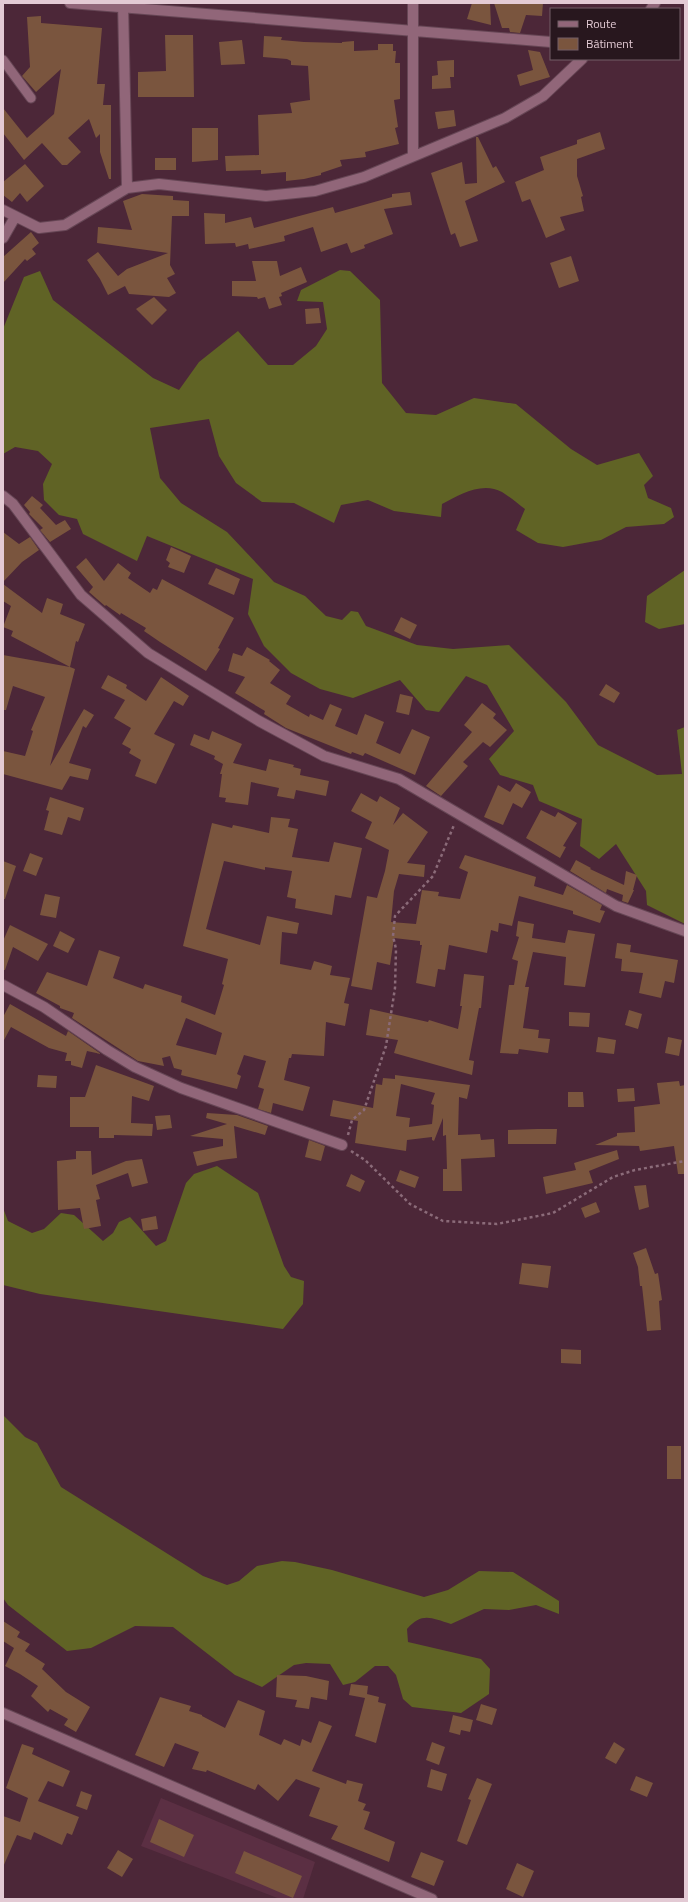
<svg xmlns="http://www.w3.org/2000/svg" width="688" height="1902" viewBox="0 0 688 1902" font-family="'Titillium Web',sans-serif">
	<style>
		.built { fill: #5b2f43 }
		.forest { fill: #606325 }
		.building { fill: #7a553e; fill-rule: evenodd }
		.lines { fill: none; stroke-linecap: round; stroke-linejoin: round }
		.lane-casing { stroke: #664655; stroke-width: 11 }
		.street-casing { stroke: #664655; stroke-width: 12 }
		.secondary-casing { stroke: #664655; stroke-width: 12 }
		.path { stroke: #8b6b79; stroke-width: 2.5; stroke-dasharray: 3 3; stroke-linecap: butt }
		.lane { stroke: #916679; stroke-width: 9 }
		.street { stroke: #916679; stroke-width: 10 }
		.secondary { stroke: #916679; stroke-width: 10 }
	</style>
	<rect width="100%" height="100%" fill="#4c2738"/>
	<path class="built" d="M161,1798L315,1862L303,1899H280L141,1846Z"/>
	<path class="forest" d="M340,270L350,271L380,300L382,383L406,413L436,415L474,398L516,404L571,449L597,465L639,453L653,476L644,485L648,498L671,508L674,517L664,524L626,527L601,540L563,547L538,543L516,530L525,509C517,503 510,497 502,492C482,481 459,495 442,504L441,517L394,511L368,500L341,505L334,523L294,503L262,502L236,483L219,456L209,419L150,428L160,478L181,503L227,532L274,582L305,596L326,616L342,620L351,611L358,612L366,626L417,645L453,649L509,645L566,702L598,745L657,775L682,774L677,730L685,727V924L647,905L646,891L616,844L599,859L580,846L582,819L539,801L533,785L500,775L489,759L514,731L487,685L466,676L439,712L426,710L400,680L353,698L320,689L291,673L264,646L248,614L253,579L147,536L137,561L83,534L77,519L59,515L44,500L43,484L52,464L38,451L15,447L3,454V329L24,277L40,271L53,300L153,378L179,390L199,362L238,331L268,365H293L316,346L327,329L323,302L297,301L301,290Z
		M685,570V624L659,629L645,622L647,596Z
		M217,1166L258,1193L284,1266L291,1277L304,1281L303,1304L283,1329L40,1294L3,1285V1208L8,1221L32,1233L44,1229L61,1213L74,1215L103,1241L113,1233L119,1222L130,1217L156,1246L166,1241L186,1183L194,1174Z
		M3,1415L25,1437L37,1443L61,1487L203,1576L227,1585L239,1581L257,1566L282,1561L295,1562L332,1570L424,1597L448,1590L479,1571L513,1572L559,1601V1614L536,1605L509,1610L484,1609L451,1624C431,1618 422,1612 407,1629L408,1642L481,1659L490,1669L489,1694L461,1713L412,1707L403,1699L396,1675L388,1666H375L355,1682L343,1685L330,1664L306,1663L294,1665L262,1687L235,1675L173,1627L135,1626L91,1648L67,1651L8,1605L3,1598Z"/>
	<path class="building" d="M472,3H490L491,25L467,19Z
		M494,3H543L542,16L526,15L520,33L510,32L509,28H502Z
		M41,16V23L102,28L97,84H105L103,105H111V179H109L100,152V134L96,138L89,119L68,138L81,152L67,165H62L42,143L24,160L3,133V108L27,138L54,114L61,69L36,92L22,76L30,67L27,17Z
		M165,35H193L194,97H138V72L166,71Z
		M264,36L282,37L281,40L304,42L342,43V42L354,41V51L378,50V44H393V51H396L395,63H400V99L394,100L398,127L395,128L399,144L365,152L366,157L340,160L342,166L321,173V175L304,179L286,181V172L261,174V170L226,171L225,156L259,155L258,115L292,113L290,103L310,100L308,66L291,65V61L287,59L263,57Z
		M242,40L245,64L221,65L219,42Z
		M528,50L540,52L550,77L520,86L517,75L533,70Z
		M454,60V77H450L451,88L432,89V76L438,75L437,61Z
		M454,110L456,126L438,129L435,112Z
		M192,128H218V160L192,162Z
		M600,132L605,149L577,159V176L583,196L581,197L584,211L560,217L565,230L546,238L530,199L522,202L515,182L544,170L540,157L577,144V140Z
		M476,137H478L493,168L496,166L505,182L465,201L478,241L460,247L455,233L451,235L431,173L462,162L465,184L477,183Z
		M155,158H176V170H155Z
		M25,164L44,186L27,202L20,193L12,202L3,195V182Z
		M410,192L412,205L384,209L393,234L364,245L365,248L351,253L347,243L321,252L313,227L284,236L285,241L249,249L248,244L236,247L235,243L205,244L204,213L225,214V223L251,217L254,228L333,207L335,213L392,197V194Z
		M142,194L173,196V200L189,201V216H172L170,265L175,274L167,278L176,293L169,297L129,294L125,286L108,295L100,279L87,260L98,252L118,276L127,269L168,253L97,243L98,227L132,230L123,201Z
		M31,232L39,243L32,249L36,254L27,261L25,259L3,283V257Z
		M571,256L579,281L559,288L550,263Z
		M252,261H277L280,276L301,267L307,282L281,293L282,296L279,297L282,305L269,309L265,297L258,299L257,297L232,296V281H256Z
		M154,297L167,310L152,325L136,309Z
		M319,308L321,323L306,324L305,309Z
		M32,496L43,505L40,508L56,525L65,520L71,529L50,542L40,530L43,528L29,514L30,512L24,505Z
		M3,532L19,544L30,537L39,550L22,562L3,582Z
		M171,547L191,556L184,573L168,567L170,563L166,560Z
		M86,558L104,581L118,563L131,573L128,578L150,593L153,588L157,590L162,579L234,618L218,648L220,649L206,671L160,642L144,631L146,628L121,613L120,615L106,605L105,606L89,592L93,587L76,567Z
		M216,568L240,579L234,595L208,584Z
		M3,584L42,613L47,598L63,604L60,614L85,624L78,642L76,641L70,667L11,636L13,631L3,627L11,606L3,601Z
		M401,617L417,625L410,639L394,631Z
		M247,647L270,660L269,661L280,670L270,683L291,696L286,704L309,717L310,714L323,720L330,704L342,709L335,726L357,735L365,714L384,722L376,743L400,754L412,729L430,737L415,775L365,753L363,756L352,752L351,754L286,728L264,714L265,711L235,693L245,677L228,671L233,653L242,656Z
		M3,655L70,667L75,669L50,766L84,709L94,715L86,728L83,726L69,763L91,769L88,780L70,776L62,790L3,774V751L25,756L33,731L31,730L45,697L13,686L6,710H3Z
		M108,675L127,685L126,688L146,701L161,677L189,696L183,706L174,701L154,734L175,744L156,784L135,776L141,760L129,753L131,749L122,744L131,728L114,718L125,700L101,688Z
		M606,684L620,693L614,703L599,695Z
		M400,694L413,697L409,715L396,712Z
		M482,703L496,714L493,718L507,730L490,747L483,742L463,762L468,766L441,796L426,786L472,732L464,725Z
		M212,731L242,744L233,763L266,771L269,759L294,765L293,767L301,769L300,775L329,781L326,796L296,790L294,799L277,796L279,788L251,782L248,805L225,802L226,798L219,797L222,774H220L223,764L214,759L215,756L190,745L194,734L209,740Z
		M516,783L531,792L522,808L513,803L503,825L484,817L498,785L510,792Z
		M361,793L377,802L380,796L400,808L393,825L403,813L428,832L407,863L425,865L424,877L399,874L394,891L391,922L416,924L422,890L439,892L438,896L460,899L468,872L459,868L465,855L536,877L534,886L563,895L567,885L602,905L600,910L605,911L600,923L573,914V911L519,896L512,926L499,923L498,932L491,930L487,953L449,945L445,970L438,969L435,987L416,983L422,945H420V941L394,938L390,965L377,962L372,990L351,986L367,896L377,898L385,871L389,850L365,838L372,822L351,811Z
		M50,797L84,808L80,821L68,817L62,835L44,830L49,811L46,810Z
		M541,810L555,817L558,812L577,823L563,846L566,847L560,858L526,838Z
		M271,817L290,819L288,827L298,829L292,857L329,862L334,842L362,848L351,898L335,895L332,915L295,908L296,899L287,897L292,871L265,867V870L224,861L206,929L260,945L267,916L299,923L297,934L282,932L280,964L311,970L314,961L332,966L330,975L350,978L344,1003L349,1004L345,1026L326,1022L324,1056L292,1054L291,1058H289L284,1080L310,1087L303,1111L273,1103L271,1113L258,1109L264,1089L258,1087L266,1061L244,1055L237,1074L241,1076L237,1089L181,1075L182,1070L174,1068L170,1056L162,1058L164,1066L138,1061L72,1018L74,1013L60,1008V1006L36,993L47,972L87,986L99,950L120,957L113,978L143,989L145,984L182,996L181,1002L215,1015L224,985L222,984L228,959L183,946L212,823L232,828L233,825L269,833ZM186,1018L222,1033L216,1055L176,1045Z
		M30,853L43,858L36,876L23,871Z
		M576,860L591,868L590,869L624,885L626,871L637,875L633,890H634L628,903L622,901L623,895L607,889L606,893L570,871Z
		M3,861L16,866L5,899H3Z
		M45,894L60,897L56,918L40,915Z
		M518,921L534,924L532,938L565,943L568,930L595,934L585,987L564,985L566,957L533,952L525,987H529L523,1028L539,1030L538,1038L550,1039L548,1053L519,1049L518,1054L500,1053L509,985H514L518,961L512,959L519,937L516,936Z
		M10,925L48,944L38,961L13,947L5,970H3V941Z
		M60,931L75,939L68,953L53,946Z
		M617,943L631,945L630,952L678,960L674,983L665,981L661,998L639,993L643,973L621,971L622,959L615,958Z
		M464,974L484,976L481,1008H479L469,1060L474,1061L472,1075L394,1053L398,1040L366,1035L370,1009L428,1022L429,1020L458,1029L462,1006H460Z
		M10,1004L66,1036L68,1031L101,1054L87,1051L82,1068L71,1065V1061H65L67,1053L49,1048L11,1027L3,1042V1017Z
		M629,1010L642,1014L638,1029L625,1025Z
		M569,1012L590,1013L589,1027L569,1026Z
		M598,1037L616,1040L614,1054L596,1052Z
		M668,1037L682,1040L679,1056L665,1053Z
		M96,1065L154,1086L149,1101L132,1096L131,1123L153,1124L152,1136L114,1135V1138H99V1127H70V1097H85Z
		M38,1075L57,1076L56,1088L37,1087Z
		M395,1075L470,1085L467,1099L459,1097L458,1135L480,1134L481,1140L494,1139L495,1157L461,1159L462,1191H443V1169H447L446,1135L443,1136V1118L434,1141L432,1140V1137L407,1140L406,1151L355,1143L358,1121L330,1116L333,1100L373,1108L376,1084L382,1085L383,1078L395,1079ZM401,1084L435,1093L431,1104L434,1105L432,1124L409,1127L410,1118L396,1116Z
		M679,1081L680,1086L685,1085V1174H678L674,1146L640,1151L639,1146L595,1145L617,1136V1133L635,1132L634,1107L660,1104L657,1083Z
		M634,1088L635,1101L618,1102L617,1089Z
		M568,1092H583L584,1107H568Z
		M207,1113L237,1115L268,1126L265,1135L234,1126L237,1158L221,1160L197,1166L193,1152L223,1146V1139L190,1136L227,1124L206,1118Z
		M170,1115L172,1128L157,1130L155,1116Z
		M537,1129H557L556,1144H508V1130Z
		M309,1140L325,1146L321,1161L305,1157Z
		M617,1150L619,1159L589,1171L593,1183L546,1194L543,1177L576,1170L574,1163Z
		M76,1151H91L92,1175L126,1161L142,1159L148,1183L132,1187L128,1173L96,1185L100,1199L96,1200L101,1226L84,1229L80,1208L58,1210L57,1161L76,1159Z
		M400,1170L419,1177L415,1188L396,1181Z
		M351,1174L365,1181L360,1192L346,1186Z
		M646,1185L649,1207L639,1210L634,1186Z
		M596,1202L600,1212L585,1218L581,1208Z
		M156,1216L158,1229L143,1231L141,1219Z
		M646,1248L655,1274L658,1273L662,1300L659,1301L661,1330L647,1331L642,1286H640L638,1267L633,1253Z
		M522,1263L551,1266L548,1288L519,1284Z
		M561,1349L581,1350V1364L561,1363Z
		M667,1446H681V1479H667Z
		M3,1621L20,1632L17,1637L30,1644L25,1651L45,1664L42,1669L66,1692L90,1707L76,1732L64,1725L68,1719L50,1709L48,1712L31,1696L38,1686L20,1674L5,1666L14,1648L3,1641Z
		M277,1675L306,1676L329,1681L327,1700L311,1697L309,1709L295,1707L297,1700L276,1697Z
		M351,1684L368,1686L367,1694L379,1697L378,1702L386,1704L376,1743L355,1736L365,1698L349,1695Z
		M160,1697L191,1706L189,1711L202,1715V1716L225,1728L238,1700L265,1711L259,1735L281,1745L284,1739L300,1746L302,1739L311,1743L319,1721L332,1726L312,1771L346,1784L347,1780L363,1784L358,1801L366,1804L363,1810L370,1812L364,1829L395,1842L389,1862L331,1839L338,1826L309,1816L320,1788L296,1779L278,1801L258,1784L255,1790L207,1770L206,1772L192,1769L199,1752L175,1743L164,1767L135,1755Z
		M481,1704L497,1709L492,1725L476,1720Z
		M453,1715L473,1720L470,1732L461,1730L460,1735L449,1732Z
		M432,1742L445,1747L439,1765L426,1760Z
		M614,1742L625,1749L616,1764L605,1758Z
		M22,1744L34,1748L32,1754L70,1771L63,1787L48,1781L38,1801L79,1817L72,1835L67,1833L62,1845L34,1832L31,1840L17,1835L3,1867V1816L20,1822L28,1798L6,1788Z
		M431,1769L447,1774L442,1791L427,1787Z
		M636,1776L653,1783L647,1797L630,1790Z
		M477,1778L492,1784L467,1845L457,1841L471,1800L468,1799Z
		M81,1791L92,1795L87,1810L76,1806Z
		M159,1819L194,1835L184,1857L150,1842Z
		M118,1850L133,1859L122,1877L107,1868Z
		M244,1851L302,1876L293,1898L235,1873Z
		M421,1852L444,1861L434,1886L411,1877Z
		M517,1863L534,1871L523,1897L506,1889Z"/>
	<g class="lines">
		<defs>
			<path id="lane" d="M3,60L31,98"/>
			<path id="street" d="M70,3L551,42
				M413,3V156
				M651,9L655,3
				M127,188L159,184L266,196L315,191L364,177L505,118L543,96L582,59
				M3,210L39,228L65,225L127,188L123,3
				M3,238L15,217
				M3,496L13,504L81,595L148,653L259,721L324,756L399,779L616,906L685,931
				M3,985L44,1007L107,1050L135,1067L181,1088L342,1145"/>
			<path id="secondary" d="M3,1713L432,1899"/>
		</defs>
		<use href="#lane" class="lane-casing"/>
		<use href="#street" class="street-casing"/>
		<use href="#secondary" class="secondary-casing"/>
		<path class="path" d="M348,1135L352,1120L364,1110L386,1046L395,988L396,949L393,936L395,916L433,876L454,825
			M351,1151L365,1160L410,1204L443,1221L497,1224L553,1213L613,1177L635,1170L685,1161"/>
		<use href="#lane" class="lane"/>
		<use href="#street" class="street"/>
		<use href="#secondary" class="secondary"/>
	</g>
	<rect width="688" height="1902" fill="none" stroke="#e3cad4" stroke-width="8"/>
	<rect x="550" y="8" width="130" height="52" fill="#28171e" stroke="#735f67"/>
	<rect x="558" y="21" width="20" height="6" fill="#916679" stroke="#735f67"/>
	<text x="586" y="28" font-size="12" fill="#e3cad4">Route</text>
	<rect x="558" y="38" width="20" height="12" fill="#7a553e" stroke="#735f67"/>
	<text x="586" y="48" font-size="12" fill="#e3cad4">Bâtiment</text>
</svg>
